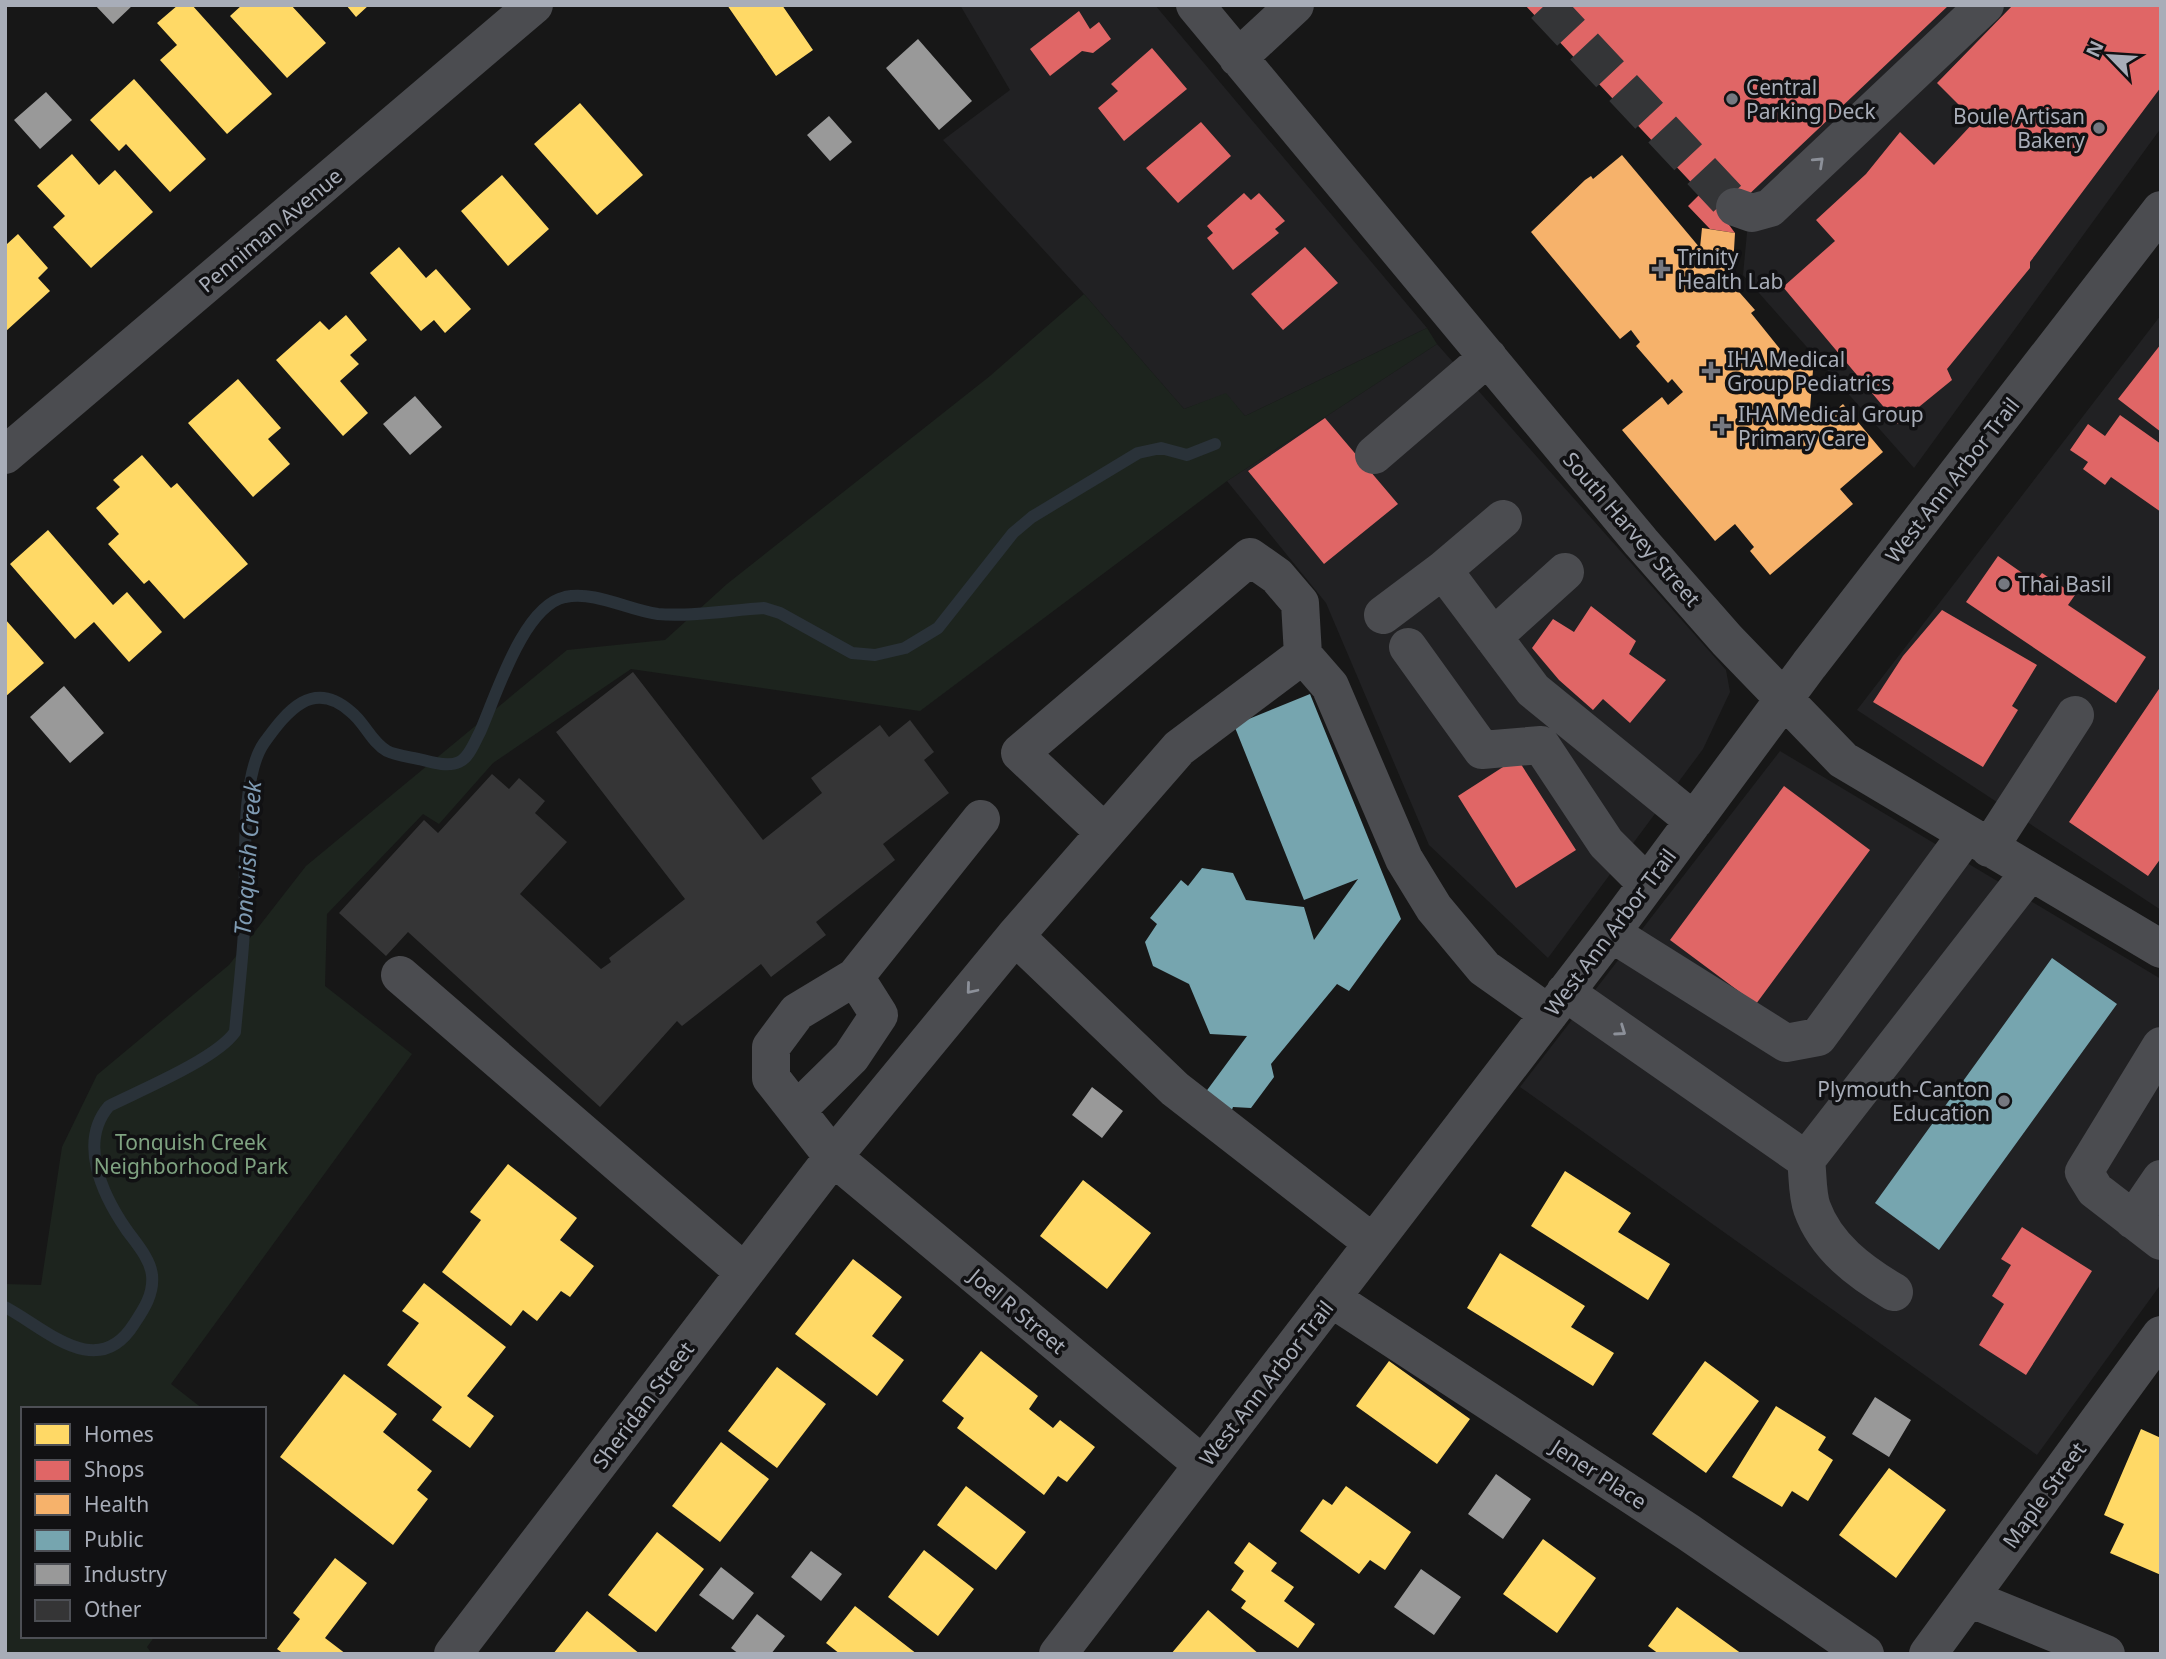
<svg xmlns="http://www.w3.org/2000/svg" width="2166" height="1659" viewBox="0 0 2166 1659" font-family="'Noto Sans',sans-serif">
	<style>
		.built { fill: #212123 }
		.green { fill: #1d241e }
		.homes { fill: #ffd966 }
		.shops { fill: #e06666 }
		.health { fill: #f6b26b }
		.public { fill: #76a5af }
		.industry { fill: #999 }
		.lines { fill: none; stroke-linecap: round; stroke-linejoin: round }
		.stream { stroke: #2a3239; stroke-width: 12 }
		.building { fill: #353536 }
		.minor-tunnel { stroke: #343537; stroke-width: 38; stroke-dasharray: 38 19; stroke-linecap: butt }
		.minor { stroke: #4b4c50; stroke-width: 38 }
		.oneway { stroke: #8c9099 }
		.poi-dot { fill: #757880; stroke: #111113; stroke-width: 2.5 }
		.labels { text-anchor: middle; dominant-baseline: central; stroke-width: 7; stroke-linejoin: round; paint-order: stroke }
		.poi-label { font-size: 21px; fill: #a8adb8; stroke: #111113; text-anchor: start }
		.street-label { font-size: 21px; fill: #a8adb8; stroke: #111113 }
		.park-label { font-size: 21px; fill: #7fa381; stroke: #111113 }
		.water-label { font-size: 23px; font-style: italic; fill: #7f9bb3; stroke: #111113 }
	</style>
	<rect width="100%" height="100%" fill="#171717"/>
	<path class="built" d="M960,5H1155L1427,328L1245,416L1226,394L1184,409L1084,294L943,140L1010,90Z
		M1525,5H2161V128L1914,468L1743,275L1748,222Z
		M2161,315V910L1857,710Z
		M1437,344L1726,670L1730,692L1703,749L1548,958L1429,845L1326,603L1227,481Z
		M1780,751L2161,979V1284L2037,1455L1520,1087Z"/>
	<path class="green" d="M1084,294L1184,409L1226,393L1245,416L1427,328L1437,344L1227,481L920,711L631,669L493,763L439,824L423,814L327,914L325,986L412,1054L171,1384L203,1409H23V1636H155L147,1647L152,1654H5V1284L41,1285L62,1147L97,1075L229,965L306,866L567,650L665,640L727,584L990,376Z"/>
	<path class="homes" d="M178,5H192L272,94L227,134L160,60L177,45L157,23Z
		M242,5H291L326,43L287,78L230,16Z
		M346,5H369L356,17Z
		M727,5H782L813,50L776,76Z
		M134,79L206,159L170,192L126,144L119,151L90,120Z
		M580,103L643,175L597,215L534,144Z
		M72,154L99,185L115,170L153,212L91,268L53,227L65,216L37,186Z
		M502,175L549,229L508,266L461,211Z
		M18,234L48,268L38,278L50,291L5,332V242L7,244Z
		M399,247L426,278L436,269L471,309L445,333L434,320L421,331L370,273Z
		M346,315L367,340L350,355L359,364L340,381L368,413L343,436L276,360L320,321L329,330Z
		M238,379L281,428L268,439L290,464L253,497L188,423Z
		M142,455L171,488L177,483L248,564L184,619L149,580L144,584L108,544L119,534L96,508L120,487L113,480Z
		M48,530L113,605L127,592L162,632L129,662L94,622L75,639L10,564Z
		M5,619L44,663L5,697Z
		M508,1164L577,1218L560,1240L594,1266L570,1297L561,1291L537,1321L523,1310L511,1326L442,1272L481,1220L470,1212Z
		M1565,1171L1631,1213L1618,1232L1670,1264L1648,1300L1531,1226Z
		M1083,1180L1151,1233L1107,1289L1040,1236Z
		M1500,1253L1585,1306L1571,1327L1614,1353L1593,1386L1467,1308Z
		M853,1259L902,1297L872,1336L904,1360L877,1396L795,1334Z
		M424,1283L506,1347L467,1396L494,1416L470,1448L432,1420L442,1407L387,1365L419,1323L402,1311Z
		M981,1351L1038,1396L1029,1409L1053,1428L1060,1420L1095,1447L1067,1482L1058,1476L1044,1495L957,1428L964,1418L942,1401Z
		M1389,1361L1470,1419L1437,1464L1356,1406Z
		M1705,1361L1759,1401L1706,1473L1652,1434Z
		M777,1367L826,1404L777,1468L728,1431Z
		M344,1374L397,1414L383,1432L432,1471L417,1490L428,1499L393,1545L280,1457Z
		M1776,1406L1826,1437L1818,1450L1833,1460L1808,1501L1792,1491L1782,1507L1732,1477Z
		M2141,1429L2161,1438V1575L2110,1553L2124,1524L2104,1515Z
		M721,1442L769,1479L720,1542L672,1506Z
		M1889,1468L1946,1510L1896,1578L1839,1535Z
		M966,1486L1026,1532L996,1570L937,1525Z
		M1346,1486L1411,1532L1385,1570L1370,1560L1359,1574L1300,1531L1323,1499L1332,1505Z
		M657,1532L704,1569L656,1632L608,1595Z
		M1543,1539L1596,1578L1557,1633L1503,1594Z
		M1249,1542L1277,1563L1271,1571L1294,1587L1284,1601L1315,1624L1298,1648L1241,1608L1246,1601L1231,1590L1244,1571L1234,1563Z
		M924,1550L974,1589L938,1636L888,1597Z
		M335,1558L367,1583L325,1638L346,1654H284L277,1649L300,1619L293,1613Z
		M855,1606L917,1654H840L826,1643Z
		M1677,1607L1742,1654H1659L1648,1646Z
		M1208,1610L1259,1654H1171Z
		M587,1611L640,1654H553Z"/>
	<path class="shops" d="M1525,5H1949L1724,218L1735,233L1710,229L1688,206L1701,193Z
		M2013,5H2161V87L2030,262V268L1947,369L1952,380L1898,424L1783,287L1835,241L1816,220L1866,174L1900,132L1934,165L1975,121L1937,83Z
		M1079,11L1090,29L1099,22L1111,39L1093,53L1082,51L1050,76L1030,49Z
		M1152,48L1187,89L1124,141L1098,108L1118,91L1111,84Z
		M1201,122L1231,156L1178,203L1146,168Z
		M1244,193L1251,200L1259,193L1285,221L1275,229L1279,233L1233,270L1207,238L1213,233L1207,226Z
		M1305,247L1338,283L1283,330L1251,294Z
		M2161,344V432L2118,399Z
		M2120,415L2161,444V512L2111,477L2105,485L2083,469L2088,462L2070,450L2088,424L2105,436Z
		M1325,418L1398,504L1324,564L1248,471Z
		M1998,556L2035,582L2042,573L2075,595L2068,605L2146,657L2116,703L1966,602Z
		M1591,606L1636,641L1629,654L1666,680L1630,723L1603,699L1593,710L1559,680L1532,648L1553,619L1574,632Z
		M1942,610L2037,665L2012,706L2018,710L1983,767L1873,702L1903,656Z
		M2161,686V858L2148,876L2069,822Z
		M1517,758L1576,850L1516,888L1458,796Z
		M1784,786L1870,850L1756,1004L1670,940Z
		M2022,1227L2092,1271L2026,1375L1979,1345L2004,1304L1992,1296L2011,1265L2001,1259Z"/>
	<path class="health" d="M1622,155L1700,248L1702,228L1735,233L1733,267L1725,276L1755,310L1751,313L1796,369L1813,370L1810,409L1836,410L1843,404L1883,452L1840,489L1853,504L1770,575L1750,551L1754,547L1735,524L1715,541L1622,430L1662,397L1668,405L1683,392L1672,379L1668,383L1636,346L1640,342L1631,330L1620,339L1531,232L1585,180L1591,176L1593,179Z"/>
	<path class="public" d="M1310,694L1401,919L1349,991L1337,984L1271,1064L1274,1077L1251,1108L1233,1107L1230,1115L1205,1093L1247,1036L1210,1034L1189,984L1153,966L1145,942L1157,924L1150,918L1181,880L1188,886L1202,868L1233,873L1246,900L1304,907L1314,940L1358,879L1304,900L1234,725Z
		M2052,958L2117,1004L1939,1250L1875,1203Z"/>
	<path class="industry" d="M95,5H133L113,24Z
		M918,39L972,101L939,130L886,68Z
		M46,92L72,120L40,149L14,120Z
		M829,116L852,142L830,161L807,135Z
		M415,396L442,427L410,455L383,424Z
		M64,686L104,733L70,763L30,717Z
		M1092,1087L1123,1111L1102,1138L1072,1115Z
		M1875,1397L1911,1420L1889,1457L1852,1434Z
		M1496,1474L1531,1499L1503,1539L1468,1514Z
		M811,1551L842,1574L821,1601L791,1577Z
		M721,1567L754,1593L733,1620L699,1595Z
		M1421,1569L1461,1597L1434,1635L1394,1607Z
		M757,1614L785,1636L771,1654H739L731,1648Z"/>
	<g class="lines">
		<path class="stream" d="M5,1307C44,1327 97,1383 134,1324C144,1309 154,1294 152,1275C150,1258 135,1242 126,1229C102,1194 78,1142 109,1106C141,1090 216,1059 235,1032C238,998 242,965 244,931C247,884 238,780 264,743C287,711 313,678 351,712C365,723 371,742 387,751C397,756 412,757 423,760C434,763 449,767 459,762C469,758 475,741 480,732C496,696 523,606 565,597C597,591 627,610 658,614C690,617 731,610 764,608L780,613L852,653L875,655L905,648L938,628L1013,533L1032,517L1138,453L1161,448L1187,455L1215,444"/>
	</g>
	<path class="building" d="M633,672L763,840L822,793L811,778L880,725L889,737L910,720L934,752L924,760L949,793L883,844L895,860L816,922L826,935L771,977L761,964L682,1026L677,1021L600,1107L408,932L386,956L339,913L424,820L438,833L492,774L509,789L519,778L545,801L535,813L567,842L520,894L601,969L611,962L609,958L685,899L556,732Z"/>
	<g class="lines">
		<path class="minor-tunnel" d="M1545,5L1735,207"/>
		<path class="minor" d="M1195,5L1641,542L1727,640L1843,760L2161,949
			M1238,58L1295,5
			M1735,207L1752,213L1770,208L1985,5
			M5,455L534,5
			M1374,455L1488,357
			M1443,570L1533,690L1694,821
			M1383,615L1443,570L1503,519
			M1493,637L1565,572
			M1408,647L1482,750L1541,745L1606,843L1647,884
			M981,819L855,977L797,1012L771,1047V1078L833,1157L1203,1465
			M1105,833L1020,753L1250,557L1277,576L1300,603L1303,655
			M1989,848L2075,715
			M1611,933L1786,1043L1818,1037L1966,835
			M1015,936L1175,1089L1373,1243
			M400,975L744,1272
			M1565,992L1806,1160
			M2161,1046L2084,1172L2095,1190L2161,1241
			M797,1110L851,1057L879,1015L855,977
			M2133,1220L2161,1179
			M1894,1292C1860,1272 1826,1247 1812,1208C1807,1194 1808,1175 1806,1160L2030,872
			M1331,1298L1688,1532L1865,1654
			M1969,1598L2106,1654
			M453,1654L833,1157L1015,936L1179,748L1303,655L1330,686L1404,859L1434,908L1484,968L1549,1014
			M1058,1654L1611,933L1809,665L2161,210
			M1928,1654L2161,1335"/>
	</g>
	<defs><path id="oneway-chevron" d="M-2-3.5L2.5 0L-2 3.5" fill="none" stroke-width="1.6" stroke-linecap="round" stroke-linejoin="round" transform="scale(1.75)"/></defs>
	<g class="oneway">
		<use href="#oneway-chevron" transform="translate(1819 162) rotate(-43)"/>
		<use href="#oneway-chevron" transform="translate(971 989) rotate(130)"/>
		<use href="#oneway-chevron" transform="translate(1621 1031) rotate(35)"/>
	</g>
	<g class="poi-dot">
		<circle cx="1732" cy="99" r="7"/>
		<circle cx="2099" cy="128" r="7"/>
		<path d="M1657.5 258.5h7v7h7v7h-7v7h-7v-7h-7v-7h7z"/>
		<path d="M1707.5 360.5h7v7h7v7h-7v7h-7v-7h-7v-7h7z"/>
		<path d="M1718.5 415.5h7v7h7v7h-7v7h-7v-7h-7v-7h7z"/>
		<circle cx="2004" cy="584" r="7"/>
		<circle cx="2004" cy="1101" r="7"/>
	</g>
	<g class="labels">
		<g class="poi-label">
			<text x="1746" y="87">Central<tspan x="1746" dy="24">Parking Deck</tspan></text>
			<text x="2085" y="116" text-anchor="end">Boule Artisan<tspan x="2085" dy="24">Bakery</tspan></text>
			<text x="1677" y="257">Trinity<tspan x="1677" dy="24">Health Lab</tspan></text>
			<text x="1727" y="359">IHA Medical<tspan x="1727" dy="24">Group Pediatrics</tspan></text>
			<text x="1738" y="414">IHA Medical Group<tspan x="1738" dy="24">Primary Care</tspan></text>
			<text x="2018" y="584">Thai Basil</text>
			<text x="1990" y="1089" text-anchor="end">Plymouth-Canton<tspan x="1990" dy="24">Education</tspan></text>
		</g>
		<g class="street-label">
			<text transform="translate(270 230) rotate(-40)">Penniman Avenue</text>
			<text transform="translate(1952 480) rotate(-52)">West Ann Arbor Trail</text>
			<text transform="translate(1632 529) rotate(49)">South Harvey Street</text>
			<text transform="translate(1610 932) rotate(-53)">West Ann Arbor Trail</text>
			<text transform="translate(1018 1311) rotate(40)">Joel R Street</text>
			<text transform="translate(1266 1383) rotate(-52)">West Ann Arbor Trail</text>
			<text transform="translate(643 1405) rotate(-53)">Sheridan Street</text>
			<text transform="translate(1599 1474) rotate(33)">Jener Place</text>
			<text transform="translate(2044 1495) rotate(-54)">Maple Street</text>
		</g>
		<g class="park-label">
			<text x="191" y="1142">Tonquish Creek<tspan x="191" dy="24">Neighborhood Park</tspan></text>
		</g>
		<g class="water-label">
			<text transform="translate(247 858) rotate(-86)">Tonquish Creek</text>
		</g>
	</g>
	<rect width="2166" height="1659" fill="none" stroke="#a8adb8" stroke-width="14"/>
	<rect x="21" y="1407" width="245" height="231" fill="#111113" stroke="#4d4f55" stroke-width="2"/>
	<rect x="35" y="1424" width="35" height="21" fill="#ffd966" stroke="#4d4f55" stroke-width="2"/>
	<text x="84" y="1442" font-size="21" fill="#a8adb8">Homes</text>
	<rect x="35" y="1460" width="35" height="21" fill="#e06666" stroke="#4d4f55" stroke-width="2"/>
	<text x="84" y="1477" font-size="21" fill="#a8adb8">Shops</text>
	<rect x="35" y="1494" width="35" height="21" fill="#f6b26b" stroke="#4d4f55" stroke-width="2"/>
	<text x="84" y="1512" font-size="21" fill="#a8adb8">Health</text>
	<rect x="35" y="1530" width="35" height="21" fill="#76a5af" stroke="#4d4f55" stroke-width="2"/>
	<text x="84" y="1547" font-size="21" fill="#a8adb8">Public</text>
	<rect x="35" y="1564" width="35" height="21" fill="#999999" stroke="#4d4f55" stroke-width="2"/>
	<text x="84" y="1582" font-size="21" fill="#a8adb8">Industry</text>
	<rect x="35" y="1600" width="35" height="21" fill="#353536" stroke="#4d4f55" stroke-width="2"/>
	<text x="84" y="1617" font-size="21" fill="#a8adb8">Other</text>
	<g transform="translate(2110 56) rotate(295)" stroke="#111113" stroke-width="5" paint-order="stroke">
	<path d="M0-5L12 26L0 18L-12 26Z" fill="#a8adb8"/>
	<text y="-10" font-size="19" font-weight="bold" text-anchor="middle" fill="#a8adb8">N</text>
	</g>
</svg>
